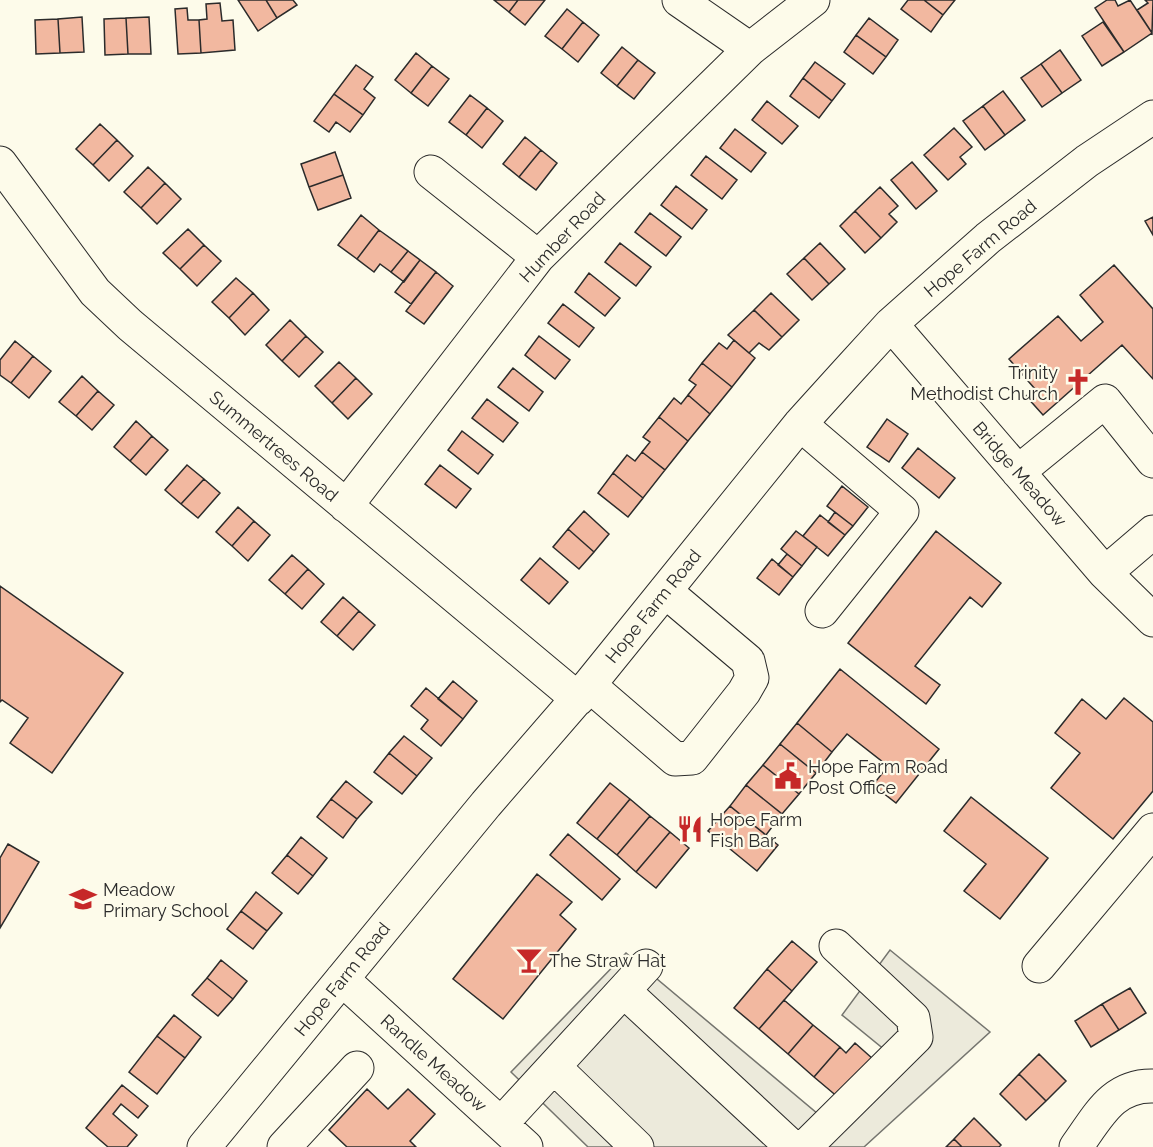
<svg xmlns="http://www.w3.org/2000/svg" width="1153" height="1147" viewBox="0 0 1153 1147" font-family="Raleway,sans-serif">
	<style>
		.parking { fill: #eceadb; stroke: #74746e; stroke-width: 1.5 }
		.building { fill: #f2b8a0; stroke: #2b2b2b; stroke-width: 1.5 }
		.lines { fill: none; stroke-linecap: round; stroke-linejoin: round }
		.minor-casing { stroke: #2b2b2b; stroke-width: 35 }
		.minor { stroke: #fdfbea; stroke-width: 33 }
		.labels { text-anchor: middle; dominant-baseline: central; stroke-width: 4.5; stroke-linejoin: round; paint-order: stroke }
		.street-label { font-size: 18px; fill: #2b2b2b; stroke: #fdfbea }
		.poi-label { font-size: 18px; fill: #2b2b2b; stroke: #fdfbea; text-anchor: start }
	</style>
	<rect width="100%" height="100%" fill="#fdfbea"/>
	<path class="parking" d="M890,950L990,1032L864,1147H588L511,1072L626,953L830,1124L902,1064L842,1015Z"/>
	<path class="building" d="M238,0H266L277,18L258,31Z
		M266,0H293L297,5L277,18Z
		M494,0H518L509,12Z
		M518,0H545L525,25L509,12Z
		M908,0H924L943,15L931,32L901,9Z
		M924,0H955L943,15Z
		M1107,0H1115L1118,6L1130,0L1152,33L1124,52L1095,8Z
		M1145,0H1153L1152,33L1137,10L1148,3Z
		M220,3L222,21L233,20L235,50L201,53L199,20L207,19L206,4Z
		M187,8L188,20H199L201,53L178,54L175,9Z
		M567,9L583,22L562,49L545,36Z
		M82,17L84,52L60,53L58,19Z
		M149,17L151,54H128L126,18Z
		M126,18L128,54L105,55L104,19Z
		M869,18L898,40L886,57L856,35Z
		M58,19L60,53L36,54L35,20Z
		M583,22L599,35L578,62L562,49Z
		M1103,22L1124,52L1102,66L1082,36Z
		M856,35L886,57L873,74L844,52Z
		M622,47L638,60L617,86L601,73Z
		M1060,50L1081,80L1062,93L1041,64Z
		M416,53L432,66L411,93L395,80Z
		M638,60L655,73L634,99L617,86Z
		M815,62L845,84L832,101L803,78Z
		M1041,64L1062,93L1042,107L1021,78Z
		M356,65L373,77L364,89L375,98L363,115L334,94Z
		M432,66L449,79L428,106L411,93Z
		M803,78L832,101L819,118L790,96Z
		M1003,91L1025,120L1005,135L983,106Z
		M334,94L363,115L350,132L336,122L329,132L314,121Z
		M470,95L487,108L466,135L449,122Z
		M767,101L798,126L782,144L752,120Z
		M983,106L1005,135L985,150L963,121Z
		M487,108L503,121L482,148L466,135Z
		M100,124L117,140L93,165L76,149Z
		M954,128L972,147L960,157L966,164L948,180L924,155Z
		M735,129L766,153L751,172L720,148Z
		M525,137L541,150L519,177L503,164Z
		M117,140L133,156L109,181L93,165Z
		M541,150L557,163L536,190L519,177Z
		M335,152L343,175L309,187L301,164Z
		M706,156L737,180L722,199L691,175Z
		M912,162L937,191L916,209L891,180Z
		M148,167L165,183L141,208L124,192Z
		M343,175L351,198L318,210L309,187Z
		M165,183L181,199L157,224L141,208Z
		M676,186L707,210L692,229L661,205Z
		M880,187L898,206L889,214L897,222L881,238L855,211Z
		M855,211L881,238L865,253L840,226Z
		M650,213L681,237L666,256L635,232Z
		M361,215L379,230L357,259L338,245Z
		M1153,217V235L1145,221Z
		M188,229L204,245L180,269L163,253Z
		M379,230L408,251L391,272L380,264L374,272L357,259Z
		M620,243L651,267L636,286L605,262Z
		M820,243L845,269L829,284L804,258Z
		M204,245L221,261L197,286L180,269Z
		M408,251L420,260L404,282L391,272Z
		M804,258L829,284L812,300L787,274Z
		M420,260L436,272L411,304L395,292Z
		M1114,265L1153,309V379L1122,345L1043,415L1026,396L1035,389L1009,359L1058,316L1081,341L1103,322L1080,295Z
		M436,272L453,286L424,324L406,311Z
		M589,273L620,298L605,316L575,292Z
		M236,278L253,293L229,318L212,302Z
		M253,293L269,310L245,335L229,318Z
		M771,293L799,320L782,337L754,310Z
		M563,304L594,328L579,347L548,323Z
		M754,310L782,337L769,350L759,343L749,353L728,335Z
		M290,320L306,336L282,361L266,345Z
		M306,336L323,352L299,377L282,361Z
		M539,336L570,360L555,379L525,355Z
		M734,340L755,358L732,387L702,363L719,343L727,349Z
		M15,341L33,356L11,383L0,375V360Z
		M33,356L51,371L29,398L11,383Z
		M339,362L356,378L332,403L315,386Z
		M702,363L732,387L710,414L688,395L696,385L689,380Z
		M513,368L543,392L529,411L498,387Z
		M82,376L98,391L76,416L59,402Z
		M356,378L372,394L348,419L332,403Z
		M98,391L114,405L92,430L76,416Z
		M688,395L710,414L688,441L659,417L674,398L681,404Z
		M487,399L518,423L503,442L472,418Z
		M659,417L688,441L665,470L642,452L650,442L643,437Z
		M887,419L908,434L889,462L867,447Z
		M136,421L152,436L130,461L114,447Z
		M462,431L493,455L478,474L448,450Z
		M152,436L168,450L146,475L130,461Z
		M918,448L955,478L939,498L902,468Z
		M642,452L665,470L643,498L613,473L627,455L635,461Z
		M187,465L204,479L181,504L165,490Z
		M440,465L471,489L456,508L425,484Z
		M613,473L643,498L628,517L598,493Z
		M204,479L220,493L198,518L181,504Z
		M842,486L868,507L853,526L827,506Z
		M238,507L254,521L232,546L216,532Z
		M584,511L609,534L594,552L568,529Z
		M835,512L853,526L845,535L828,522Z
		M820,515L845,535L828,556L803,536Z
		M254,521L270,535L248,561L232,546Z
		M568,529L594,552L579,569L553,547Z
		M796,531L817,547L802,566L781,549Z
		M936,531L1001,583L982,607L970,597L915,666L940,685L926,704L848,643Z
		M787,554L802,566L793,577L778,565Z
		M292,555L308,569L285,594L269,580Z
		M540,558L568,582L549,604L521,580Z
		M772,559L793,577L779,595L757,578Z
		M308,569L324,584L302,609L285,594Z
		M0,586L123,673L52,773L10,743L28,718L2,700L0,702Z
		M343,597L359,611L337,636L321,622Z
		M359,611L375,625L353,650L337,636Z
		M840,669L939,749L896,803L873,785L888,766L847,734L832,752L797,723Z
		M453,681L477,701L463,719L438,699Z
		M426,688L463,719L441,746L421,729L428,720L411,706Z
		M1124,698L1153,722V791L1113,839L1051,788L1080,753L1055,733L1082,699L1106,719Z
		M797,723L832,752L816,773L780,744Z
		M404,736L432,758L417,776L389,753Z
		M780,744L816,773L799,794L763,765Z
		M389,753L417,776L402,794L374,772Z
		M763,765L799,794L782,814L746,785Z
		M346,781L372,802L357,819L331,799Z
		M610,783L630,799L597,839L577,823Z
		M746,785L782,814L766,835L730,806Z
		M971,797L1048,858L1000,919L964,891L986,864L944,831Z
		M331,799L357,819L343,838L317,817Z
		M630,799L650,816L617,855L597,839Z
		M730,806L778,845L757,871L708,831Z
		M650,816L670,832L636,872L617,855Z
		M670,832L689,848L656,888L636,872Z
		M568,834L620,879L602,900L550,855Z
		M301,837L327,858L313,876L287,855Z
		M8,844L39,862L0,928V858Z
		M287,855L313,876L298,894L272,873Z
		M537,874L572,902L560,915L576,929L503,1019L453,979Z
		M256,892L282,913L267,931L241,911Z
		M241,911L267,931L253,949L227,929Z
		M792,941L817,962L792,991L767,969Z
		M221,960L247,981L233,999L207,978Z
		M767,969L792,991L759,1029L734,1008Z
		M207,978L233,999L218,1016L192,995Z
		M1130,988L1146,1013L1119,1030L1102,1004Z
		M784,1000L813,1025L788,1054L759,1029Z
		M1102,1004L1119,1030L1091,1047L1075,1021Z
		M174,1015L201,1037L185,1058L157,1036Z
		M813,1025L840,1047L814,1077L788,1054Z
		M157,1036L185,1058L157,1094L129,1072Z
		M855,1043L873,1059L839,1098L814,1077L840,1047L846,1053Z
		M1039,1054L1066,1081L1046,1101L1019,1074Z
		M1019,1074L1046,1101L1026,1120L1000,1094Z
		M122,1085L148,1106L138,1118L121,1104L113,1114L137,1135L127,1147H108L86,1128Z
		M367,1089L388,1109L408,1089L435,1114L410,1141L416,1147H347L329,1130Z
		M974,1118L1001,1145L999,1147H962L954,1139Z
		M954,1139L962,1147H946Z"/>
	<g class="lines">
		<defs>
			<path id="minor" d="M679,0L750,49
				M0,163L95,292L130,325L578,699
				M431,172L538,257
				M891,324L1105,573L1153,620
				M800,424L902,511L822,611
				M1018,472L1105,401L1153,461
				M346,506L538,257L750,49L813,0
				M1105,573L1153,532
				M589,685L675,759L692,758L744,692L752,678L748,661L665,591
				M1039,966L1153,830
				M342,979L526,1147
				M624,991L792,1147
				M554,1067L637,1147
				M501,1124L646,966
				M204,1147L486,804L589,685L800,424L848,371L891,324L988,238L1087,161L1153,117
				M284,1147L357,1068
				M805,1147L916,1037L913,1018L836,946
				M1076,1147C1098,1117 1112,1085 1153,1086"/>
		</defs>
		<use href="#minor" class="minor-casing"/>
		<use href="#minor" class="minor"/>
	</g>
	<defs>
		<symbol id="church-bare" viewBox="-9 -9 18 18"><path d="M-1.2-6h2.4v3.5h3.3v2.4h-3.3V6h-2.4V-.1h-3.3v-2.4h3.3Z" fill="#c62828" stroke="#fdfbea" stroke-width="2.5" paint-order="stroke"/></symbol>
		<symbol id="civic-bare" viewBox="-9 -9 18 18"><path d="M-.6-6.5H3V-4.5H.6V-3L4-1V1h2V6H-6V1h2V-1L-.6-3ZM-1.2 2.5V6h2.4V2.5Z" fill="#c62828" stroke="#fdfbea" stroke-width="2.5" paint-order="stroke"/></symbol>
		<symbol id="restaurant-bare" viewBox="-9 -9 18 18"><path d="M-5-6h1v4h1v-4h1v4h1v-4h1v5L-1.5 .5V6h-2V.5L-5-1ZM5-6V6H3V1.5H1.5Q1.5-4 5-6Z" fill="#c62828" stroke="#fdfbea" stroke-width="2.5" paint-order="stroke"/></symbol>
		<symbol id="school-bare" viewBox="-9 -9 18 18"><path d="M0-5L7-2L0 1L-7-2ZM-4 1L0 2.5L4 1V4Q0 6-4 4Z" fill="#c62828" stroke="#fdfbea" stroke-width="2.5" paint-order="stroke"/></symbol>
		<symbol id="bar-bare" viewBox="-9 -9 18 18"><path d="M-6-5H6L.8 .8V4.5H3.5V6h-7V4.5H-.8V.8Z" fill="#c62828" stroke="#fdfbea" stroke-width="2.5" paint-order="stroke"/></symbol>
	</defs>
	<g fill-rule="evenodd">
		<use href="#church-bare" x="1059" y="363" width="38" height="38"/>
		<use href="#civic-bare" x="769" y="757" width="38" height="38"/>
		<use href="#restaurant-bare" x="671" y="810" width="38" height="38"/>
		<use href="#school-bare" x="64" y="880" width="38" height="38"/>
		<use href="#bar-bare" x="510" y="941" width="38" height="38"/>
	</g>
	<g class="labels">
		<g class="street-label">
			<text transform="translate(562 237) rotate(-47)">Humber Road</text>
			<text transform="translate(980 248) rotate(-40)">Hope Farm Road</text>
			<text transform="translate(274 446) rotate(40)">Summertrees Road</text>
			<text transform="translate(1020 474) rotate(49)">Bridge Meadow</text>
			<text transform="translate(653 606) rotate(-51)">Hope Farm Road</text>
			<text transform="translate(342 979) rotate(-51)">Hope Farm Road</text>
			<text transform="translate(434 1063) rotate(42)">Randle Meadow</text>
		</g>
		<g class="poi-label">
			<text x="1058" y="372" text-anchor="end">Trinity<tspan x="1058" dy="21">Methodist Church</tspan></text>
			<text x="808" y="766">Hope Farm Road<tspan x="808" dy="21">Post Office</tspan></text>
			<text x="710" y="819">Hope Farm<tspan x="710" dy="21">Fish Bar</tspan></text>
			<text x="103" y="889">Meadow<tspan x="103" dy="21">Primary School</tspan></text>
			<text x="549" y="960">The Straw Hat</text>
		</g>
	</g>
</svg>
